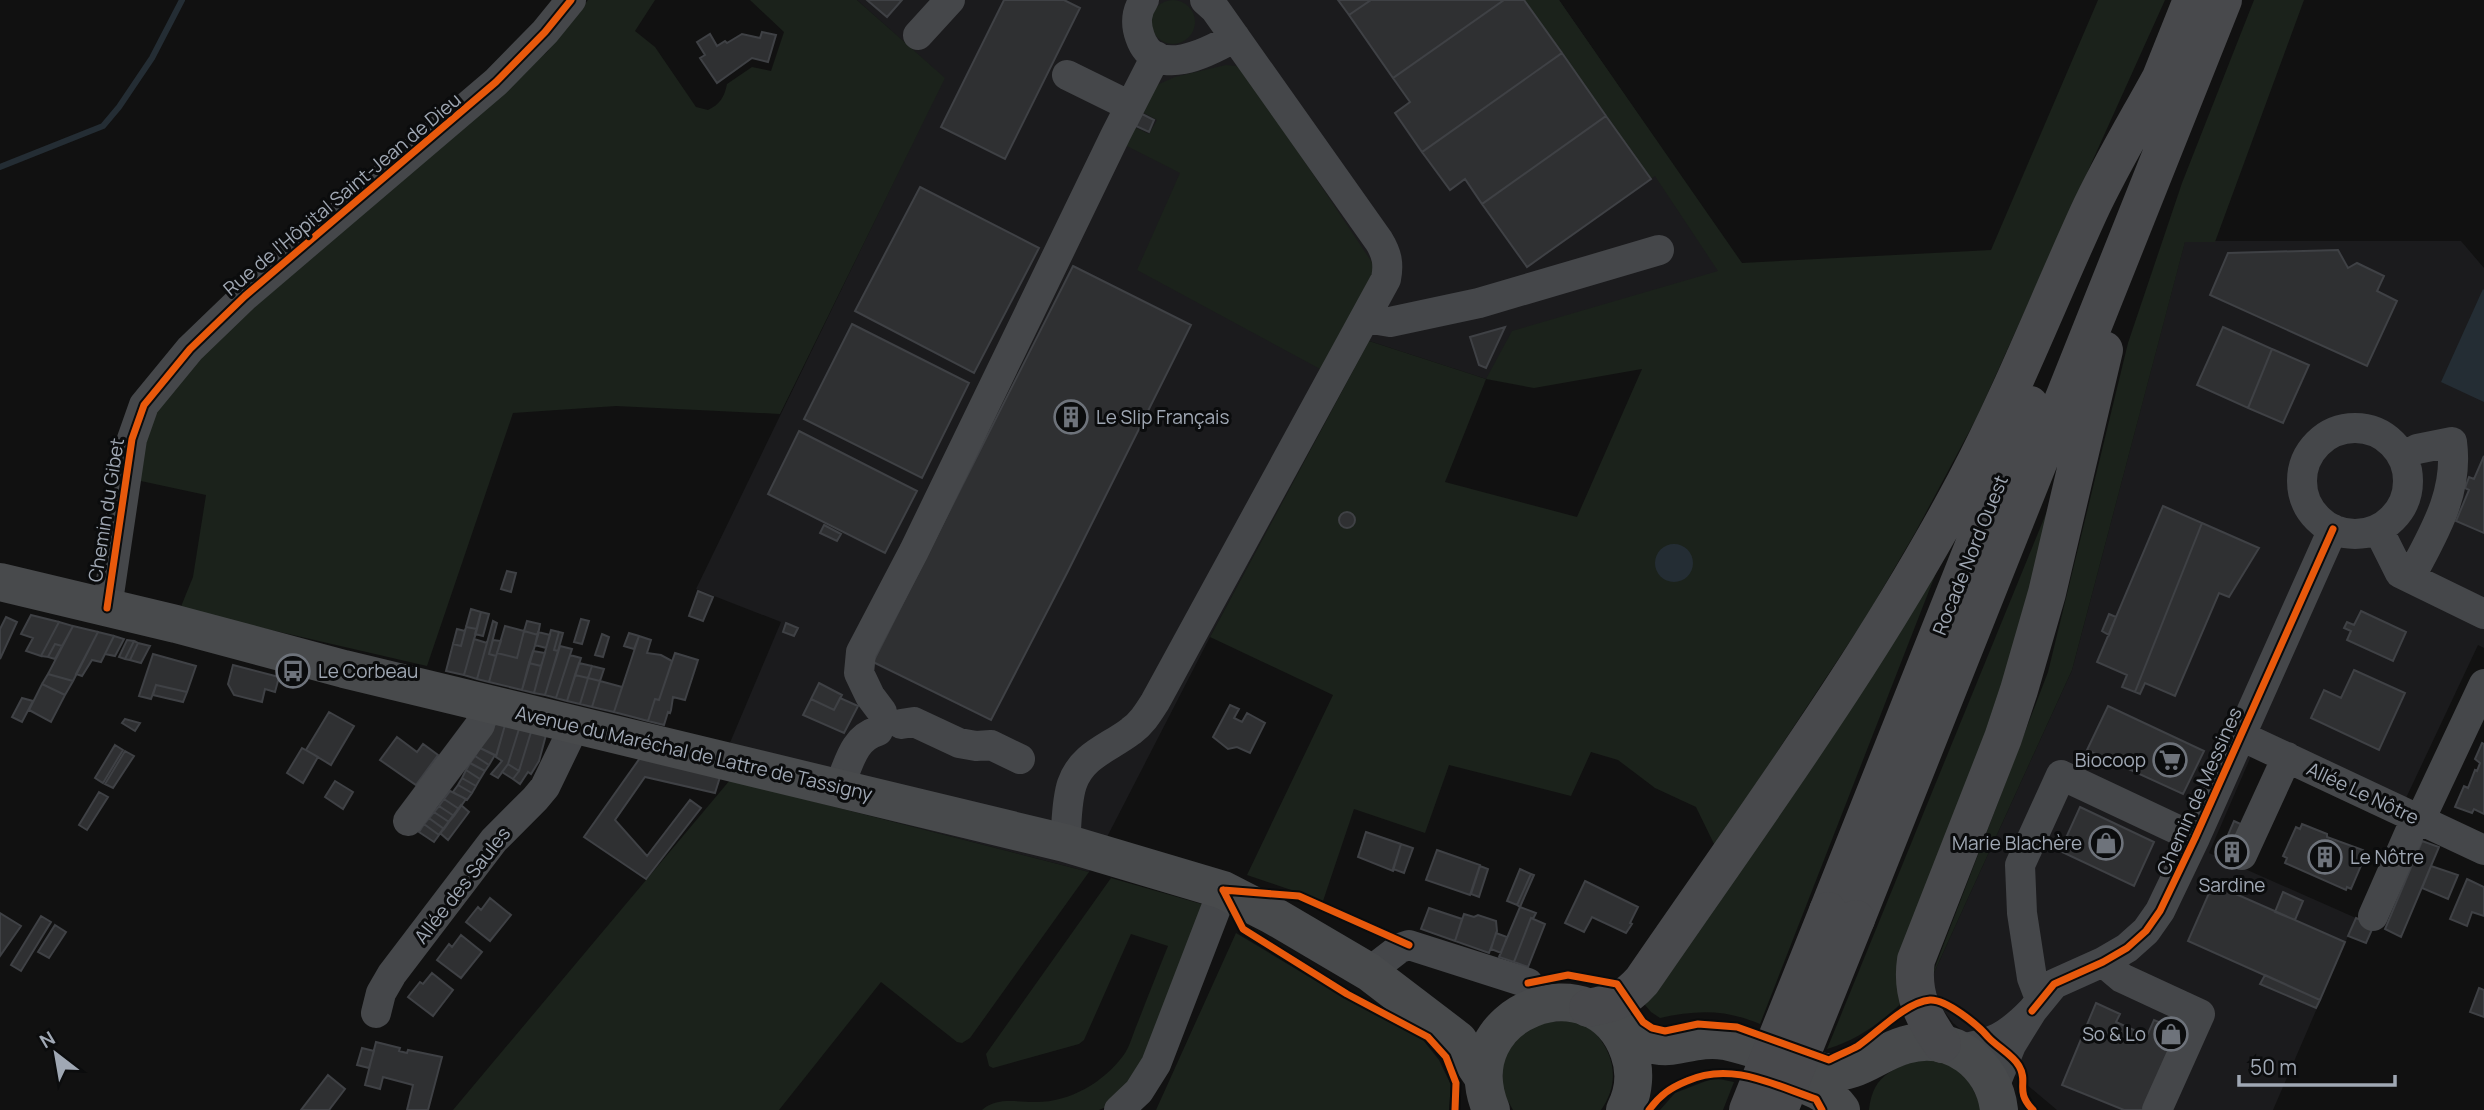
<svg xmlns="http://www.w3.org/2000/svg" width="2484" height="1110" viewBox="0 0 2484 1110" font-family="Manrope,sans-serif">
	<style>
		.built { fill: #1b1b1d }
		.green { fill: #1b221b; fill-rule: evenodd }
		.water { fill: #242d34 }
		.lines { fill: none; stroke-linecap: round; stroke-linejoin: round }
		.stream { stroke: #242d34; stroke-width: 6 }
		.building { fill: #2f3032; stroke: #3f4145; stroke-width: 2 }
		.minor { stroke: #45474a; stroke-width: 30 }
		.major { stroke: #484a4c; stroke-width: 38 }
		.highway { stroke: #48494c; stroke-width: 38 }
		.highway-bridge { stroke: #48494c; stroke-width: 38 }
		.cycleway-casing { stroke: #0b0c0d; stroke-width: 11 }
		.cycleway { stroke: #e8590c; stroke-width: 7 }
		.labels { text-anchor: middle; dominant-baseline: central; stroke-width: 6; stroke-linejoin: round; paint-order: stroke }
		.street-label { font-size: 19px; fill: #a0a8b4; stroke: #0b0c0d }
		.poi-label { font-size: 19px; fill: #a0a8b4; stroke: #0b0c0d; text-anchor: start }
	</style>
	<rect width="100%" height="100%" fill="#111"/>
	<path class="built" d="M857,0H1559L1741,263L1486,379L1369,341L1210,637L1089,872L730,780L729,745L781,622L696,589L944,78Z
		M2185,241H2461L2484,268V648L2478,645L2406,798L2262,731L2209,853L2356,918L2273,1110H2057L1953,1023L1927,988L2072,670Z"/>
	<path class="green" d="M1151 22a22 22 0 1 1 44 0a22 22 0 1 1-44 0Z
		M588,0H655L635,31L655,47L696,107L708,110C720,104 724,98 727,84L752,67L771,71L784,32L750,0H857L945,78L780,414L616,406L513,413L427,666L180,609L193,577L206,495L113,475L123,422L547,52Z
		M1524,0H1559L1742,263L1991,250L2098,0H2165L1977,417L1915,533L1866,617L1715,846L1696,807L1655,788L1618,760L1591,752L1571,796L1449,765L1425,833L1354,809L1323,901L1247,875L1333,695L1210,637L1369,341L1486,379L1512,331L1718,271L1655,176L1651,179ZM1642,369L1577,517L1445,482L1486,379L1534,388Z
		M2254,0H2304L2215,242H2185L2072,670L1927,988L2048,672L2128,343L2182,183Z
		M1226,65L1236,66L1245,72L1373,264V272L1322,370L1137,270L1180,173L1125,145L1134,127L1149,134L1157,120L1142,112L1157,85L1175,77Z
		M2063,472L2023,639L1905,1000C1881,1022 1858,1040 1827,1049Z
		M1950,537L1760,1024C1725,1009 1696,1010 1660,1018L1651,1012L1640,999Z
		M730,780L1089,872L970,1038L962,1043L957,1042L881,982L779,1110H453Z
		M1111,878L1205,905L1140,1076L1122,1100L1099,1110H982C996,1097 1017,1102 1034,1102C1068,1103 1103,1083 1123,1056C1130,1047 1133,1033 1138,1022C1148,996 1158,971 1168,946L1131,934L1084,1040L1079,1044L993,1068L989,1066L986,1054Z
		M1236,933L1341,996L1423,1040L1439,1060L1451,1085L1449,1110H1156Z
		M1572,1020C1580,1024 1591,1028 1596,1034C1616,1057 1619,1085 1601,1110H1513L1503,1092V1057L1530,1024Z
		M1928,1057L1965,1073L1983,1110H1869C1873,1072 1896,1068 1928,1057Z
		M1714,1078L1734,1082L1723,1110H1660L1675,1093Z"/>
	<path class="water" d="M2483,289L2484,290V402L2441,382Z
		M1655 563a19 19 0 1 1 38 0a19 19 0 1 1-38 0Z"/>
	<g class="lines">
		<path class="stream" d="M0,167L103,126L119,107L152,58L182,0"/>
	</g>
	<path class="building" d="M867,0H902L887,17Z
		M1004,0H1064L1080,8L1005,159L941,127Z
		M1338,0H1371L1349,15Z
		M1371,0H1504L1393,78L1349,15Z
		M1504,0H1524L1562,53L1422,152L1395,113L1410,102L1393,78Z
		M762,32L776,35L768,62L752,58L717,83L700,58L705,55L697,42L710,34L717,46L725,41L727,43L742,34L760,38Z
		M1562,53L1606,116L1482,204L1465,179L1450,190L1422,152Z
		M1142,114L1154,120L1149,132L1136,126Z
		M1606,116L1651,179L1527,267L1482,204Z
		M920,187L1039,248L974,373L855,311Z
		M2338,250L2348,268L2357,263L2384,276L2377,291L2397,301L2367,366L2210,295L2228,253Z
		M1073,266L1191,325L1067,573L991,720L873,662Z
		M852,324L969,383L922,478L804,419Z
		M1505,327L1486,368L1479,365L1470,337Z
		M2223,327L2272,349L2248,408L2197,385Z
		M2272,349L2309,365L2283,423L2248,408Z
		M799,431L917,491L885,553L768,494Z
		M2484,456V533L2456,521L2469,490L2465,488L2469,477L2474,479Z
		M2163,506L2202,523L2135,692L2122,687L2127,675L2097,662Z
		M1339 520a8 8 0 1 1 16 0a8 8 0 1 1-16 0Z
		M2202,523L2259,548L2229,597L2219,593L2175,696L2145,683L2140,694L2135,692Z
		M824,525L841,534L837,541L820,533Z
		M507,571L516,573L511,592L501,589Z
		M698,591L713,597L703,621L689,616Z
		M471,609L481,612L477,629L466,627Z
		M2361,611L2406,632L2393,661L2347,640L2351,631L2344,628L2347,622L2354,625Z
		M481,612L489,614L483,636L475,634Z
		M2109,614L2116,617L2109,635L2102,631Z
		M31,615L59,622L41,656L26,651L33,638L21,634Z
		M6,617L17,622L0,659V629Z
		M581,619L589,621L582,644L574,642Z
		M493,621L497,623L489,654L496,656L489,682L477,679Z
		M527,621L540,624L538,635L524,631Z
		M59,622L73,626L62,646L55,644L48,657L41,656Z
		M786,623L798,628L794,636L783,632Z
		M73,626L98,632L73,681L48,674Z
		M505,626L524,631L517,658L497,653Z
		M466,627L477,629L464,675L446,671L453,644L461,646Z
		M457,629L465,631L461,646L453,644Z
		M551,630L559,632L554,650L558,651L545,695L534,693Z
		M524,631L538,635L522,690L489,682L497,653L517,658Z
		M98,632L114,636L101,662L92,660L82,676L76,674Z
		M538,632L550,635L546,648L535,645Z
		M559,632L563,633L558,651L554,650Z
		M629,633L639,636L634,649L624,646Z
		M602,634L609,637L603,657L595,655Z
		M114,636L124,639L115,656L105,654Z
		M639,636L651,640L647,653L661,655L672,661L659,700L655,699L648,721L614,712Z
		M474,639L487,643L477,679L464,675Z
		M127,640L134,641L125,659L119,657Z
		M493,640L501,641L496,656L489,654Z
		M134,641L138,643L130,660L125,659Z
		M138,643L150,646L141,663L130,660Z
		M55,644L62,646L55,659L48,657Z
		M560,646L572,649L556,698L545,695Z
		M533,651L545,653L541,666L529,663Z
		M675,653L698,660L685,700L673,697L671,710L670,713L668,712L664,725L648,721L655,699L659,700Z
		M153,654L196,666L187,692L156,685L151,699L139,696Z
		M570,655L581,658L567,701L556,698Z
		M529,663L541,666L534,693L522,690Z
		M579,663L592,666L588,678L575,675Z
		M233,665L279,677L275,692L265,689L262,702L234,695L228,684Z
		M592,666L604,669L600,681L588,678Z
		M2354,670L2405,693L2379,750L2311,718L2324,690L2341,698Z
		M48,674L73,681L65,695L42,684Z
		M575,675L588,678L580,704L567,701Z
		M588,678L600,681L592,707L580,704Z
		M600,681L622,687L614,712L592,707Z
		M819,683L842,695L834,710L811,699Z
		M42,684L65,695L51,722L29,710Z
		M156,685L187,692L183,702L153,695Z
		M22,698L33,701L22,722L12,717Z
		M840,698L858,706L844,733L803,715L811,699L834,710Z
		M1230,705L1239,709L1234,718L1242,722L1247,713L1265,723L1250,753L1237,747L1228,749L1213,737Z
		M2108,706L2204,751L2183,794L2087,750Z
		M329,712L354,726L331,765L306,750Z
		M125,719L140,723L135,731L122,723Z
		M496,723L505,725L496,756L480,748Z
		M505,725L519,729L508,764L498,778L491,774L502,761L496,757Z
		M519,729L531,732L519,771L508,764Z
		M531,732L546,735L539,761L531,774L528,772L520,784L513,779L519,771Z
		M397,737L417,752L423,744L438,755L416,785L380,760Z
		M2482,743L2484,744V814L2474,809L2472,813L2455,807L2464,786L2468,788L2475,770L2477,771L2480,763L2475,759Z
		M115,745L123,750L103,783L95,778Z
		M302,748L318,757L303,783L287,773Z
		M480,748L495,755L489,765L475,756Z
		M125,751L134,756L113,788L105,784Z
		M475,756L489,765L485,771L470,763Z
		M640,758L720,777L715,793L645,777L615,820L647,856L690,800L701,808L646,879L584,837Z
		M470,763L485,771L480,779L466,770Z
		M508,764L519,771L513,779L502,772Z
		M466,770L480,779L476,786L462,778Z
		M462,778L476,786L472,793L458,785Z
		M335,781L353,792L343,809L325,797Z
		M458,785L472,793L467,800L453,792Z
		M450,791L466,799L459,809L444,799Z
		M99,792L108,797L87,830L79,825Z
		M444,799L459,809L454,816L439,806Z
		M461,805L469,812L448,840L440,833Z
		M439,806L454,816L449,822L434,812Z
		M2080,807L2154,842L2134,886L2060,851Z
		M434,812L449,822L444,829L429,818Z
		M429,818L444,829L439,835L424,824Z
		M2234,821L2247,827L2237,847L2225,842Z
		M424,824L439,835L434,842L419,832Z
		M2302,824L2327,834V837L2363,850L2362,853L2366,854L2351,889L2347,887L2346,890L2285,863L2287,858L2283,856L2296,827L2300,829Z
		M1366,832L1401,844L1393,871L1358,857Z
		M2422,841L2439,847L2401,937L2385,929Z
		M1401,844L1413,848L1404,873L1393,869Z
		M1437,850L1480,865L1470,895L1426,880Z
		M1480,866L1488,869L1479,897L1471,894Z
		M2431,866L2458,875L2448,899L2422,888Z
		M1520,869L1531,874L1517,905L1507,901Z
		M1531,874L1534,875L1520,907L1517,905Z
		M2467,879L2484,887V916L2472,912L2467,926L2450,919Z
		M1585,881L1638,907L1630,923L1632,924L1626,933L1592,917L1584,932L1565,923Z
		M2213,884L2345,942L2320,1000L2188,941Z
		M2283,892L2303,901L2295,920L2275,912Z
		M490,898L511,915L490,941L466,922L478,907L481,910Z
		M1520,907L1536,913L1533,919L1531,918L1514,962L1499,957Z
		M1429,908L1462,919L1455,941L1421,929Z
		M0,913L21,926L0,956Z
		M1464,914L1474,917L1478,915L1496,921L1497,931L1489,953L1455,941Z
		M41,916L51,922L21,971L11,965Z
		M1531,918L1545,924L1528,967L1514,962Z
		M2356,918L2374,925L2366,943L2348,936Z
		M55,925L66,932L49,958L38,952Z
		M1496,933L1507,937L1501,953L1491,949Z
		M461,935L482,952L461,978L437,960L449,944L452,947Z
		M432,973L453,990L433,1016L408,997L420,982L423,984Z
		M2265,975L2320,1000L2316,1008L2260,984Z
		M2479,988L2484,990V1017L2470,1012Z
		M2096,1003L2120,1014L2116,1022L2147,1036L2154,1020L2181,1031L2150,1110H2124L2062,1085Z
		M376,1042L400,1048L399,1051L407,1053L408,1050L442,1057L428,1110H407L413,1085L383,1077L380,1089L365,1085Z
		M362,1048L374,1051L369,1068L357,1065Z
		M328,1075L345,1089L329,1110H301Z"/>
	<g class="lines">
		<path class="minor" d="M1144,0C1136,12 1135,23 1140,37C1155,81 1209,52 1235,37
			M918,35L950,0
			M1067,75L1130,106
			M1366,318L1390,322L1479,303L1659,250
			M2302 481a53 53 0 1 1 106 0a53 53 0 1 1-106 0Z
			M2403,457L2417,449L2452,442C2459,494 2433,534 2410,578
			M2378,529L2400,573L2484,614
			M107,608L132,439L144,405L190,349L245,296L496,82L545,32L571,0
			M882,712L870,696L859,673L861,652L914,551L1116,134L1156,56
			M901,724L914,722L959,743L976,746L991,745L1020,759
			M2241,736L2484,850
			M839,787C849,764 853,738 878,731
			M2420,820L2484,684
			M408,821L480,725L485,703
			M1065,843C1067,824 1066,802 1072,784C1082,755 1109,748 1131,731C1142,723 1148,713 1155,702L1386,279C1389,264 1387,254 1379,241L1215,9L1205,0
			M2242,855L2287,757
			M2373,916L2416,818
			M2103,962L2122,978L2200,1014L2157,1110
			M1369,972L1400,948L1409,945L1528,983
			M2040,999L2032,978L2022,913L2020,865L2061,775L2195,838
			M2032,1011L2054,984L2103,962L2127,948L2146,931L2160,911L2195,838L2333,529
			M376,1013L381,993L392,974L494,840L535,799L545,787L575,725
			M1958,1049C1992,1044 2008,1036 2032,1011L2011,1045L1994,1087
			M1119,1110L1139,1091L1156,1064L1223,890"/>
		<path class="major" d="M0,582L176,624L344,669L1065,843L1223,890L1272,915L1369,972L1458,1040L1483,1077
			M1616,1028C1635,1039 1653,1050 1677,1045C1693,1042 1708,1038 1725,1041C1758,1048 1791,1062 1823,1072C1859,1075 1874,1054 1905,1045C1951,1031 1994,1064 1999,1110
			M1784,1077C1806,1085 1827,1091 1841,1110
			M1491,1110C1450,1011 1595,957 1629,1052C1636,1071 1634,1092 1625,1110"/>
		<path class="highway" d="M2154,95L2192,0
			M1828,911L2030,405
			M1856,919L2223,0
			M1588,1008C1614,1003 1624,1001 1642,981C1754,818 1872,658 1965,483C2011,396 2047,304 2088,214C2110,166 2138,120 2163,74
			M1942,1044C1923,1017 1911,994 1916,960L2003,738L2019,690L2047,593L2104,350"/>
		<path class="highway-bridge" d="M1748,1110L1828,911
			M1779,1110L1856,919"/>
		<defs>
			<path id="cycleway" d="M107,608L132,439L144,405L190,349L245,296L496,82L545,32L571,0
				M1223,890L1243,929L1347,994L1428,1037L1446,1057L1456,1083L1455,1110
				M1223,890L1299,896L1409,945
				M1528,983L1568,975L1617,984L1643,1022L1652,1028L1665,1031L1698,1024L1737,1027L1829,1060C1838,1055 1849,1051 1858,1046C1877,1033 1906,1002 1930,1000C1946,999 1978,1025 1988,1037C1997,1047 2013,1055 2019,1066C2029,1083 2014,1090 2033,1110
				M2032,1011L2054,984L2103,962L2127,948L2146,931L2160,911L2195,838L2333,529
				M1649,1110C1660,1095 1670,1088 1687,1081C1731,1061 1774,1085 1816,1099L1822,1110"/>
		</defs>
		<use href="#cycleway" class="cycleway-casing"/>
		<use href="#cycleway" class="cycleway"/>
	</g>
	<defs>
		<symbol id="building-ring" viewBox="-11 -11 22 22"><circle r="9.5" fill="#0b0c0d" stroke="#6e737b" stroke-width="1.5"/><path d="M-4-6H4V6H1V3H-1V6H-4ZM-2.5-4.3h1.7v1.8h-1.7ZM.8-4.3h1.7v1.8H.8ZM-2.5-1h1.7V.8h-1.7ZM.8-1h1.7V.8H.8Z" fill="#6e737b"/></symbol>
		<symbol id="bus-ring" viewBox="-11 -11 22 22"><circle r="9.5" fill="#0b0c0d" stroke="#6e737b" stroke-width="1.5"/><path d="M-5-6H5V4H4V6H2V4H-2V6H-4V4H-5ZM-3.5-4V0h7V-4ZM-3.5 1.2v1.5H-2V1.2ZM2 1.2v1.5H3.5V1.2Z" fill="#6e737b"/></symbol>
		<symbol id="supermarket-ring" viewBox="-11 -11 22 22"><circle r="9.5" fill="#0b0c0d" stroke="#6e737b" stroke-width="1.5"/><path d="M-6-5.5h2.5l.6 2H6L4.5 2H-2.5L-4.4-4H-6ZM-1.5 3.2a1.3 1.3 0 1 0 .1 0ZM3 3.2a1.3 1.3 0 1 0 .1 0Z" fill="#6e737b"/></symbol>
		<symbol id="shop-ring" viewBox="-11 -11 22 22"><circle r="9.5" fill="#0b0c0d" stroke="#6e737b" stroke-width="1.5"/><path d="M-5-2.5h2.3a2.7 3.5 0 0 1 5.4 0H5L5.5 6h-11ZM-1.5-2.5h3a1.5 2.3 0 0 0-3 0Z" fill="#6e737b"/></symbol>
	</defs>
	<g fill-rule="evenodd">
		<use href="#building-ring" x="1052" y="398" width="38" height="38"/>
		<use href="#bus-ring" x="274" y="652" width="38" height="38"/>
		<use href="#supermarket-ring" x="2151" y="741" width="38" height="38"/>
		<use href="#shop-ring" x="2087" y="824" width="38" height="38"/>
		<use href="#building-ring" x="2213" y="833" width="38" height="38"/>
		<use href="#building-ring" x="2306" y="838" width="38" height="38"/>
		<use href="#shop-ring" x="2152" y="1015" width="38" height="38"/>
	</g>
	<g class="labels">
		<g class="street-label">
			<text transform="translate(342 194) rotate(-40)">Rue de l'Hôpital Saint-Jean de Dieu</text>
			<text transform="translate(106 510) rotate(-81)">Chemin du Gibet</text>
			<text transform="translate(1970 555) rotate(-68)">Rocade Nord Ouest</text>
			<text transform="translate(694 753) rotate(13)">Avenue du Maréchal de Lattre de Tassigny</text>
			<text transform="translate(2199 791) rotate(-66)">Chemin de Messines</text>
			<text transform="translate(2363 793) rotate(25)">Allée Le Nôtre</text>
			<text transform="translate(462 885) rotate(-52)">Allée des Saules</text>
		</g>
		<g class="poi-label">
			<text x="1096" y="417">Le Slip Français</text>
			<text x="318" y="671">Le Corbeau</text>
			<text x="2146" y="760" text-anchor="end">Biocoop</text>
			<text x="2082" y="843" text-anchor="end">Marie Blachère</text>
			<text x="2350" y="857">Le Nôtre</text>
			<text x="2232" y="885" text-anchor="middle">Sardine</text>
			<text x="2146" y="1034" text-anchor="end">So &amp; Lo</text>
		</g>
	</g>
	<g transform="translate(56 1054) rotate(329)" stroke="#0b0c0d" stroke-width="5" paint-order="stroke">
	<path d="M0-5L12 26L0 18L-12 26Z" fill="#a0a8b4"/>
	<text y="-10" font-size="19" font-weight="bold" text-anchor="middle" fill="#a0a8b4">N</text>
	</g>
	<path d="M2239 1075v10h156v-10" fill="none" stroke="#a0a8b4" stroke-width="3.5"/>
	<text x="2250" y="1075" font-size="21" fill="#a0a8b4" stroke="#0b0c0d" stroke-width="5" paint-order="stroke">50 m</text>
</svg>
